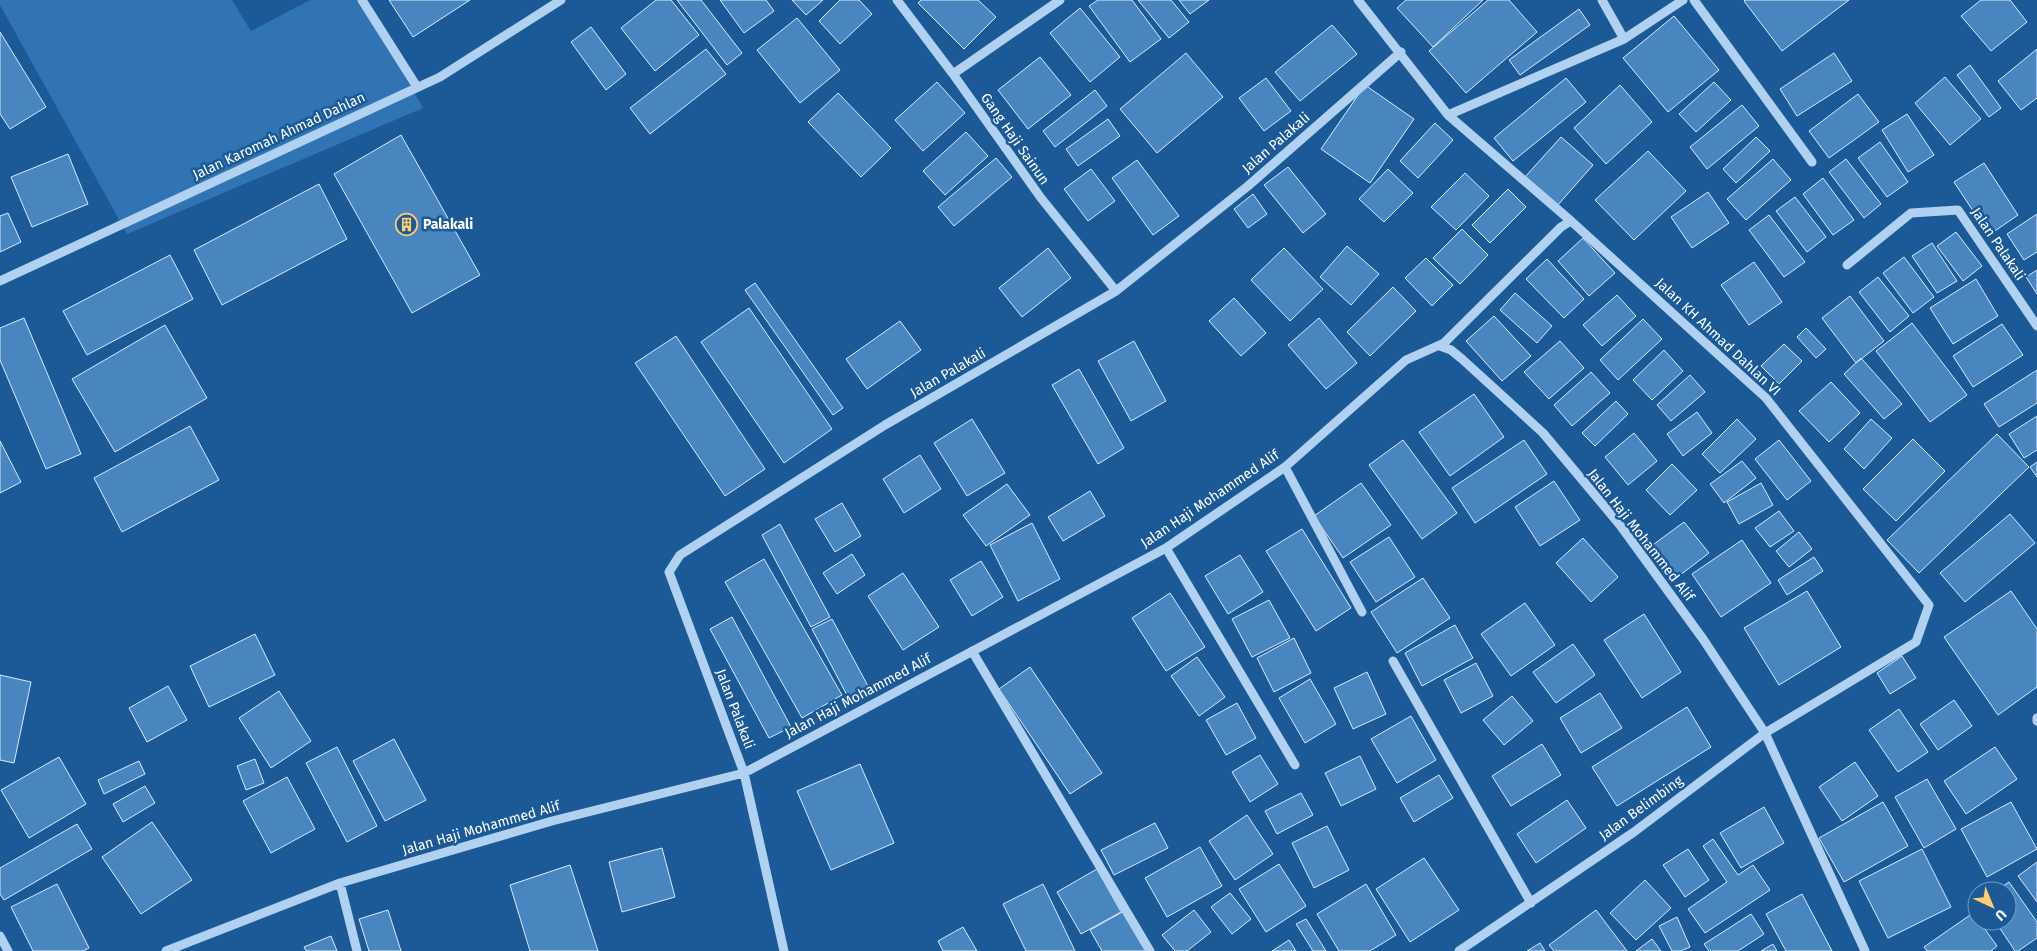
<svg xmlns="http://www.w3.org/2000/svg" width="2037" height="951" viewBox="0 0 2037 951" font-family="'Fira Sans',sans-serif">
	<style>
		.green { fill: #3074b4 }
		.building { fill: #4986bf; stroke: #d7eafb }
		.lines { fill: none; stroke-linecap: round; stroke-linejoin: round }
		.minor { stroke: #b0d1f0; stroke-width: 9 }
		.labels { text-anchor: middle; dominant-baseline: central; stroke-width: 5; stroke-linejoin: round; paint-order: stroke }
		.street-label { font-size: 14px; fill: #fff; stroke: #1c5a97 }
		.poi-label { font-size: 14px; font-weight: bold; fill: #fff; stroke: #1c5a97; text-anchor: start }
	</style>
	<rect width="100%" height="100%" fill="#1c5a97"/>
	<path class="green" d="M0,0H232L251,31L310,0H361L423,108L127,234L0,5Z"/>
	<path class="building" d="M389,0H470L413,37Z
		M656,0H671L699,35L655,71L621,28Z
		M677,0H701L742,53L727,65Z
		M720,0H766L774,11L744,33Z
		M792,0H823L806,15Z
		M840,0H859L872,14L840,44L819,21Z
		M921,0H978L996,17L964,49L918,3Z
		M1098,0H1132L1161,39L1130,62L1089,6Z
		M1138,0H1171L1189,22L1169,38Z
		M1179,0H1209L1190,14Z
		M1406,0H1483L1433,47L1397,8Z
		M1488,0H1509L1537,32L1466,93L1429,51Z
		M1745,0H1849L1782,51L1744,1Z
		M1981,0H2010L2027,22L1991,51L1961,16Z
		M1080,8L1120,57L1090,82L1050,33Z
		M1579,9L1590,25L1520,75L1509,60Z
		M1674,16L1719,70L1668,112L1623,58Z
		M797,18L840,70L800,103L757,50Z
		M1332,25L1357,54L1300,101L1275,72Z
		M591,27L626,74L606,90L571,42Z
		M0,32L46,107L10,129L0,114Z
		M706,49L726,74L650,134L630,108Z
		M2037,49V98L2021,110L1998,81Z
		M1186,53L1223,97L1157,153L1120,109Z
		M1834,53L1852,81L1797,116L1780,89Z
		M1040,57L1071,95L1028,129L998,90Z
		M1970,65L2001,108L1989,117L1957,75Z
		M1945,77L1981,119L1950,145L1915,103Z
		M1266,78L1291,111L1264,131L1239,98Z
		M1566,78L1586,102L1513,161L1494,138Z
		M937,82L965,113L923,151L895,120Z
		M1714,82L1731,100L1696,132L1679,114Z
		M1365,85L1414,119L1370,183L1321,149Z
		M1620,85L1652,122L1606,164L1574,128Z
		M1095,90L1107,106L1055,147L1043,131Z
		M838,93L891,148L861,177L808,122Z
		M1858,94L1879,122L1829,158L1809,131Z
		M1742,105L1759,126L1707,169L1690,147Z
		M1907,114L1934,155L1908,172L1882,130Z
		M1108,119L1120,136L1078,166L1066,149Z
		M1435,123L1453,140L1418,178L1400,161Z
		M966,132L988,156L945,195L923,171Z
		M401,135L480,275L412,313L334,174Z
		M1561,137L1593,165L1557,206L1525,177Z
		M1756,137L1770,151L1736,183L1723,169Z
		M1880,142L1908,182L1887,197L1858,158Z
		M1648,151L1686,191L1634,240L1595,200Z
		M68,154L88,204L32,227L11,177Z
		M996,158L1012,177L954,226L938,207Z
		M1773,159L1791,180L1746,220L1727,199Z
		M1846,159L1881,204L1864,218L1829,172Z
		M1137,160L1179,216L1153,235L1112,178Z
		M1984,163L2018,215L1989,235L1954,182Z
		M1288,167L1326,214L1303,233L1264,185Z
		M1091,169L1115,201L1088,221L1064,189Z
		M1388,169L1413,193L1384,222L1359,199Z
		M1465,173L1489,196L1456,230L1431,207Z
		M1823,178L1854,220L1833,235L1803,194Z
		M319,184L347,239L222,305L194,250Z
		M1508,189L1526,207L1490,243L1472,225Z
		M1708,192L1729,223L1692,248L1671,217Z
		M1253,194L1267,214L1248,228L1234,209Z
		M1795,197L1826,237L1807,252L1776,211Z
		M8,213L21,242L0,252V216Z
		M2037,214V252L2024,260L2007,234Z
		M1769,215L1805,262L1784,277L1749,230Z
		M1462,229L1488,255L1460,284L1433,258Z
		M1956,232L1982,266L1963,281L1937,246Z
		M1583,238L1615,273L1589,296L1558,261Z
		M1932,243L1957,281L1937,293L1912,256Z
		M1347,246L1379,274L1351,305L1320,277Z
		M1048,248L1071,278L1022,317L999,288Z
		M1284,248L1323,289L1290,321L1251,280Z
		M170,255L193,299L87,355L63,311Z
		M1904,257L1934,297L1913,313L1883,273Z
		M1426,258L1453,285L1432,306L1405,278Z
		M1547,259L1584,299L1564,318L1526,279Z
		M1754,262L1782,302L1749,325L1721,285Z
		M2037,270V294L2026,277Z
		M1878,277L1909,316L1890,332L1859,292Z
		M1976,279L1998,316L1953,344L1930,308Z
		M755,283L843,408L833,415L745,290Z
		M1393,287L1416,311L1370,356L1347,332Z
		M1515,293L1552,326L1537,343L1500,310Z
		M1617,295L1636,316L1602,346L1583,325Z
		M1850,296L1884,341L1856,363L1822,318Z
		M1234,298L1266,333L1241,356L1209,321Z
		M749,308L832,429L784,463L701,342Z
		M1494,316L1531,356L1502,381L1466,341Z
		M24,318L81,454L46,469L0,360V328Z
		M1319,318L1357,363L1326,389L1288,345Z
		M1643,319L1662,339L1618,380L1600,360Z
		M900,321L921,350L867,389L846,359Z
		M1912,323L1967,395L1930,422L1876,351Z
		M2002,324L2023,355L1973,387L1953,356Z
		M165,325L207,398L115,452L72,379Z
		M1806,328L1826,349L1816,358L1797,337Z
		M676,336L765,469L725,496L635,363Z
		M1134,341L1166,401L1131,421L1098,361Z
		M1560,341L1584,368L1549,399L1524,372Z
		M1784,344L1802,361L1779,384L1761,366Z
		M1664,350L1683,371L1652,400L1633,380Z
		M1861,358L1902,404L1884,419L1844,374Z
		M1079,369L1124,448L1098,464L1052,385Z
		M2037,370V403L1999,427L1984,404Z
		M1591,372L1610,393L1572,426L1554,405Z
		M1690,375L1705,392L1671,421L1657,405Z
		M1831,382L1860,413L1829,442L1799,411Z
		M1474,394L1504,437L1450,476L1419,432Z
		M1616,401L1628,414L1595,446L1582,433Z
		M1697,412L1712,433L1683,456L1667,434Z
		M2037,416V450L2024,458L2009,434Z
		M972,419L1005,473L967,496L934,443Z
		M1737,419L1756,439L1720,473L1702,454Z
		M1871,419L1892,438L1864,469L1844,449Z
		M190,426L219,480L122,532L94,478Z
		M1634,433L1657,461L1628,485L1605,457Z
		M1997,434L2029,467L1919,573L1887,540Z
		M1913,439L1945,471L1896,521L1863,489Z
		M1403,440L1457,513L1422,539L1369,465Z
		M1524,440L1547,474L1475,523L1452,488Z
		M1779,440L1811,481L1787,500L1755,459Z
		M0,441L21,482L0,493Z
		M920,455L941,489L904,513L883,479Z
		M1742,461L1756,478L1724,503L1710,484Z
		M2037,462V477L2030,467Z
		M1672,464L1697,490L1670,515L1646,490Z
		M1554,481L1580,520L1540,546L1515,507Z
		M1361,483L1391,525L1343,558L1314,516Z
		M1761,483L1773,505L1739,524L1727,502Z
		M1007,484L1030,515L986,546L963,515Z
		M1090,491L1105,516L1063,541L1048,517Z
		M842,503L861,536L835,552L815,519Z
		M1779,511L1794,531L1770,547L1755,528Z
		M2010,514L2035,543L1965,602L1940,573Z
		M1684,522L1709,553L1675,579L1650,547Z
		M1032,523L1060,579L1018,601L990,545Z
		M780,524L830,617L811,627L762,535Z
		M1302,529L1351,608L1316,631L1266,551Z
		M1799,532L1812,549L1789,567L1776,551Z
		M1389,537L1415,577L1376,602L1350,562Z
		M1583,538L1618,577L1591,602L1556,563Z
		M1742,540L1771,583L1721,617L1692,574Z
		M852,554L865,575L837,594L823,573Z
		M1240,555L1263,592L1228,614L1205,576Z
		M1814,557L1823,571L1787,595L1778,580Z
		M764,559L842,695L802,718L725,582Z
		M981,561L1003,597L972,616L950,580Z
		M903,573L939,627L903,650L868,596Z
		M1423,578L1450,618L1397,653L1371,612Z
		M1807,591L1841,647L1779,685L1744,628Z
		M2011,591L2037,629V687L1998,715L1944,637Z
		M1170,593L1205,647L1166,671L1132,618Z
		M1269,600L1290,638L1252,657L1232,619Z
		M1525,603L1555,645L1511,676L1481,634Z
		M1644,614L1681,672L1642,698L1604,640Z
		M732,617L791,727L769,738L710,629Z
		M832,619L868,686L848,697L812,629Z
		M1455,625L1473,658L1422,686L1405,653Z
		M255,634L275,675L209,707L190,666Z
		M1294,638L1311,673L1274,692L1257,658Z
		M1573,644L1595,675L1556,703L1533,672Z
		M1902,656L1916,678L1890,694L1877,673Z
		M1197,657L1225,697L1199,716L1171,676Z
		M1476,663L1493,696L1461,713L1444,680Z
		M1030,667L1102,773L1070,794L999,689Z
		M1367,672L1386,714L1353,729L1334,688Z
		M0,675L31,682L14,763L0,760Z
		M1310,679L1336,724L1305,743L1279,698Z
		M168,686L187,720L147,742L129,708Z
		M279,691L311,741L271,768L239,718Z
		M1600,693L1622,728L1581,753L1560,718Z
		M1512,696L1533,721L1504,745L1483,720Z
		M1954,700L1972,726L1938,750L1920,724Z
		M1237,703L1256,738L1226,755L1206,720Z
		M1687,707L1711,747L1617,806L1592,767Z
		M1899,709L1928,752L1898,772L1869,730Z
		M1411,716L1436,760L1397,783L1371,739Z
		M394,739L426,800L385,821L353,761Z
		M1542,744L1561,775L1511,806L1492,776Z
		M337,747L377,826L347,842L306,763Z
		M1995,747L2017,779L1966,814L1944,781Z
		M1260,755L1278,784L1250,802L1232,772Z
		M1360,756L1376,789L1341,806L1325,773Z
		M59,757L86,804L29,838L1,790Z
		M255,759L264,783L246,790L237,766Z
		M139,761L145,774L104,794L98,780Z
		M1855,762L1878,796L1842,821L1819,787Z
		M860,764L894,843L831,870L797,791Z
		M1439,775L1453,798L1414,822L1400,798Z
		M287,777L315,829L271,853L243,801Z
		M1927,779L1956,829L1924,848L1895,797Z
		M145,786L155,803L123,822L113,804Z
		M1301,793L1313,815L1277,834L1265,811Z
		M1567,800L1586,828L1536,863L1517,834Z
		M1883,802L1908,846L1844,882L1819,838Z
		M2011,802L2037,849L1987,877L1961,829Z
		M1764,807L1784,843L1741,868L1720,833Z
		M1247,815L1273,854L1235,880L1209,841Z
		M152,822L192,880L141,914L102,857Z
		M1155,823L1168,848L1114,875L1101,850Z
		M77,824L92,849L4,900L0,894V868Z
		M1327,826L1349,870L1314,888L1292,843Z
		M1713,839L1738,875L1753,865L1770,890L1705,933L1688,909L1727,882L1703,846Z
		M1200,847L1222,886L1167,917L1145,878Z
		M662,848L675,897L622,912L609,862Z
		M1688,849L1709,880L1685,897L1663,865Z
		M1922,849L1951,907L1888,938L1859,881Z
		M1424,858L1459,910L1410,942L1376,889Z
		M2037,862V902L2018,876Z
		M1279,864L1306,906L1266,932L1239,889Z
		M570,865L598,951H530L510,885Z
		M1097,869L1121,912L1081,934L1057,892Z
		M1645,880L1671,908L1636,940L1610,913Z
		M2009,882L2037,922V938L2018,951H2015L1995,921H2007V891H1996Z
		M57,884L89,948L83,951H33L11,907Z
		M1043,884L1075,951H1026L1003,904Z
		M1366,884L1396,935L1370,951H1339L1317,914Z
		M1230,893L1251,919L1232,934L1211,907Z
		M1802,894L1832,951H1786L1766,914Z
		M388,910L401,951H369L359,919Z
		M1194,910L1211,932L1187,951H1175L1162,935Z
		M1596,910L1627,951H1554L1549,945Z
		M1124,911L1146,951H1102L1090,930Z
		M1973,913L1977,921H1979L1997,946L1991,951H1927L1924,947Z
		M1751,914L1764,934L1738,951H1709L1704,944Z
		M1677,917L1690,947L1681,951H1672L1659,926Z
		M1306,919L1326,951H1313L1296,924Z
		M963,927L977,951H943L938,941Z
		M331,936L337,951H306L304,947Z
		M1652,939L1661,951H1636Z
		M1289,940L1296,951H1272Z
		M1540,943L1545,951H1527Z
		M1773,944L1777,951H1761Z"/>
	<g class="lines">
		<path class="minor" d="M362,0L417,87
			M897,0L953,74L1041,198L1116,291
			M1358,0L1448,115L1571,221L1766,398L1929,605L1916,642L1765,733L1634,832L1459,951
			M1602,0L1624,39
			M1694,0L1812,162
			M953,74L1060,0
			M1448,115L1624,39L1683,0
			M1847,265L1911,213L1958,210L2037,326
			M0,281L440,77L561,0
			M1440,346L1451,350L1462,359L1543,433L1620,525L1703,639L1765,733L1865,951
			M1285,467L1362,612
			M1166,548L1295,765
			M972,651L1150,951
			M1393,661L1531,903
			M2037,718V721
			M340,883L357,951
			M0,936L8,951
			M166,951L340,883L552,821L744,773L1166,548L1285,467L1406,360L1444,343L1561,227L1571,221
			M784,951L744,773L669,572L680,555L885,425L1116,291L1248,186L1401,52"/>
	</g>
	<defs>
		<symbol id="building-ring" viewBox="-11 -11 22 22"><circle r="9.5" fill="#1c5a97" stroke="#ffcc6f" stroke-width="1.5"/><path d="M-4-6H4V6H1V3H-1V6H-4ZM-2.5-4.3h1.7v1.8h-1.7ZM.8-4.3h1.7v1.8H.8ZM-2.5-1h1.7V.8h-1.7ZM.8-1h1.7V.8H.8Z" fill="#ffcc6f"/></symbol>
	</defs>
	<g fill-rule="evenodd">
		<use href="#building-ring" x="394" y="212" width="25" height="25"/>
	</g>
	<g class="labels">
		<g class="street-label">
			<text transform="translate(279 136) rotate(-25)">Jalan Karomah Ahmad Dahlan</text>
			<text transform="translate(1015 139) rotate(55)">Gang Haji Sainun</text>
			<text transform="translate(1276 143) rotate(-41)">Jalan Palakali</text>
			<text transform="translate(1998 244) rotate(56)">Jalan Palakali</text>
			<text transform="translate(1718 337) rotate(43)">Jalan KH Ahmad Dahlan VI</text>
			<text transform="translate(948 373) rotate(-30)">Jalan Palakali</text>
			<text transform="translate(1210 499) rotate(-34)">Jalan Haji Mohammed Alif</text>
			<text transform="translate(1641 535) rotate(52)">Jalan Haji Mohammed Alif</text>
			<text transform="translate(858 696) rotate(-28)">Jalan Haji Mohammed Alif</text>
			<text transform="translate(735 709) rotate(69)">Jalan Palakali</text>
			<text transform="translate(1641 808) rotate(-36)">Jalan Belimbing</text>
			<text transform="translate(481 828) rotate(-16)">Jalan Haji Mohammed Alif</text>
		</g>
		<g class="poi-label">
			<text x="423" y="224">Palakali</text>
		</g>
	</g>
	<g transform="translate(1992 906) rotate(136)"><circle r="24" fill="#1c5a97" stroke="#779cc1"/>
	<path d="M0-4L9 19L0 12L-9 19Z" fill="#ffcc6f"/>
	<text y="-8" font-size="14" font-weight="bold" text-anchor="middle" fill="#ffffff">U</text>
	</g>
</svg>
